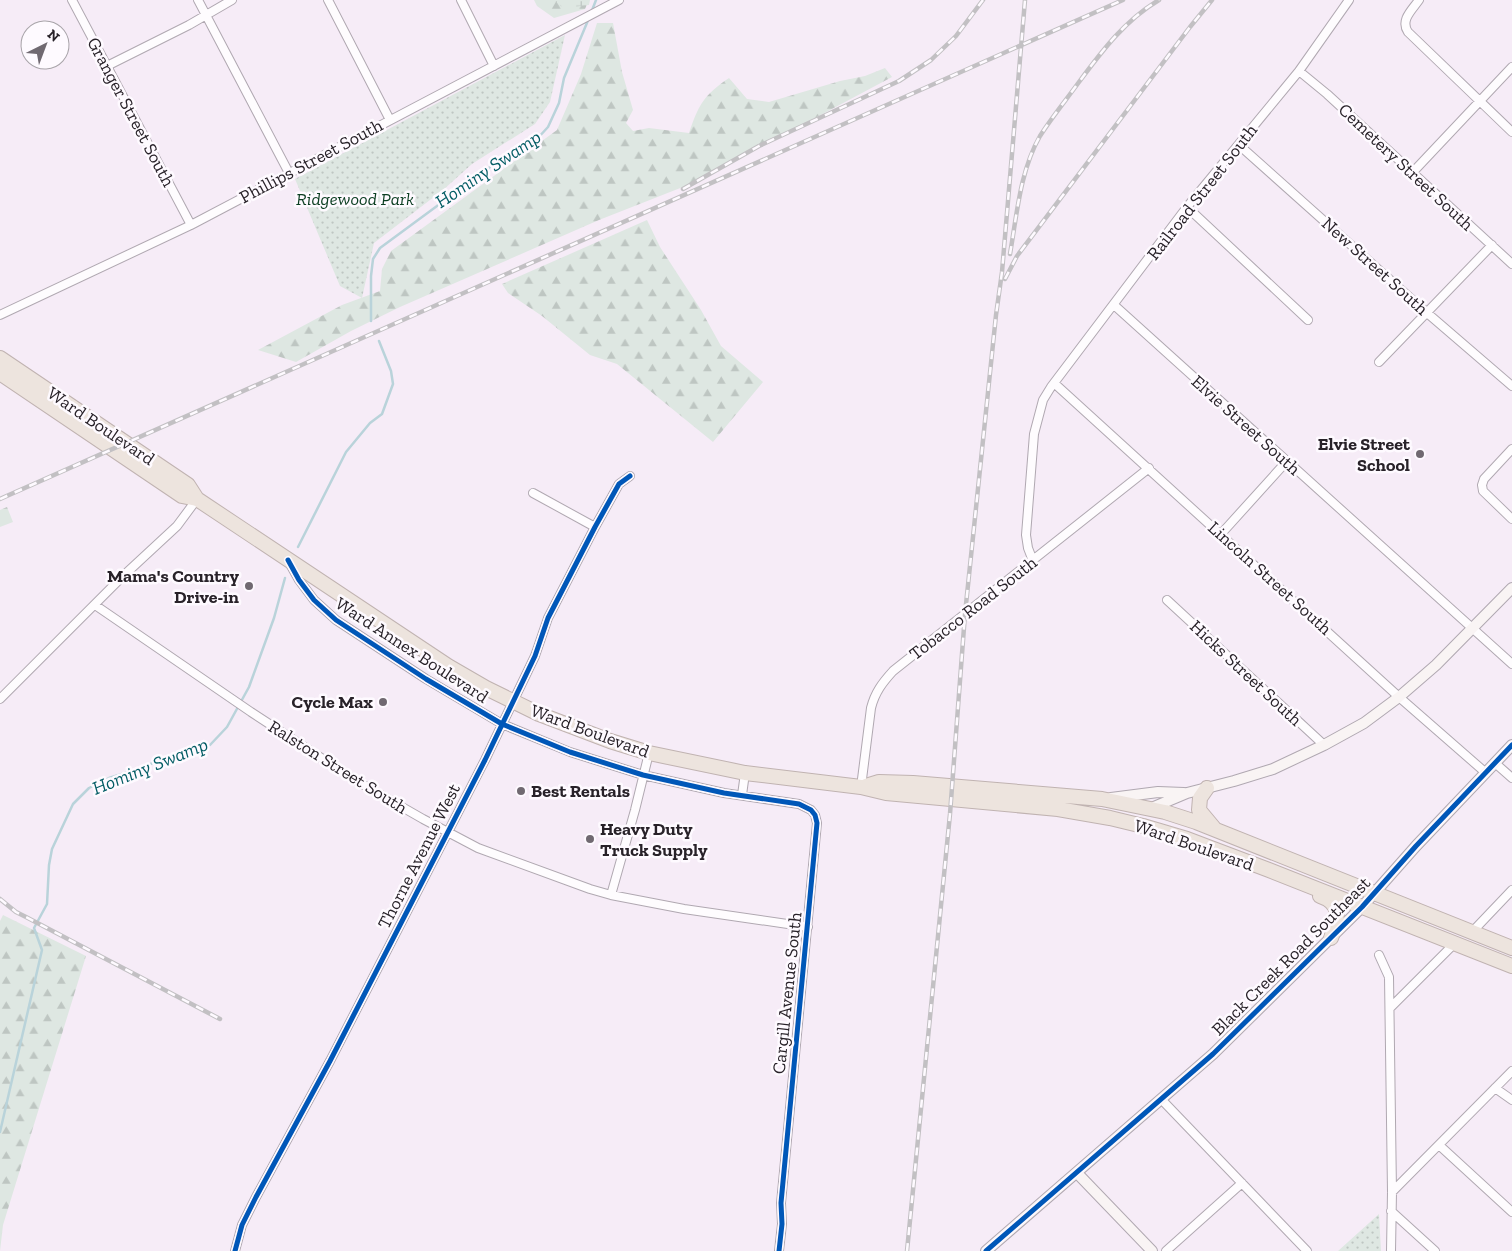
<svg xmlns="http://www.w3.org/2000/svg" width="1512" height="1251" viewBox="0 0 1512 1251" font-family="'Zilla Slab',serif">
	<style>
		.forest { fill: url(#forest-firs) }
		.wetland { fill: url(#wetland-marsh) }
		.park { fill: url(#park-dots) }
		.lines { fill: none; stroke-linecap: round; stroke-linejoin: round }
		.stream { stroke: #b9d3da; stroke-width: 2.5 }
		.street-casing { stroke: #b0a8b1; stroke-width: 10 }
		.secondary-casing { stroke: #b0a8b1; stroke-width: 12 }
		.highway-casing { stroke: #c0b3b1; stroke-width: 16 }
		.street { stroke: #fefcfe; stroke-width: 8 }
		.secondary { stroke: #f9f4f4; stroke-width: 10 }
		.highway { stroke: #ede4de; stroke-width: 14 }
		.rail-casing { stroke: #c2c0c3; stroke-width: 4.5 }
		.rail { stroke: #fefaff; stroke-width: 2.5; stroke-dasharray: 8; stroke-linecap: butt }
		.cycleway-casing { stroke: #fefaff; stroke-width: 8 }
		.cycleway { stroke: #0057b8; stroke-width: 5 }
		.poi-dot { fill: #706971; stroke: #fefaff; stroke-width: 2 }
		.labels { text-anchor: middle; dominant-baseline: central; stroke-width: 5; stroke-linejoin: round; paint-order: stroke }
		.street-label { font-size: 18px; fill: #282229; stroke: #fefaff }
		.park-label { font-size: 18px; font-style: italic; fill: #0b3e21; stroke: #fefaff }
		.poi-label { font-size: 18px; font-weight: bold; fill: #282229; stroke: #fefaff; text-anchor: end }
		.water-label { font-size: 19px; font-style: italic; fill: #025c64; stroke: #fefaff }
	</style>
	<defs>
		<pattern id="forest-firs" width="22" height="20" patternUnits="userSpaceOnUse" patternTransform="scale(1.25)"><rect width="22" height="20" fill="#dee7e2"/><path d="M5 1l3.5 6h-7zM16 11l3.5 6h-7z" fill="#bec6c2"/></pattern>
		<pattern id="wetland-marsh" width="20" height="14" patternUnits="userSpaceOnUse" patternTransform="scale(1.25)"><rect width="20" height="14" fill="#dee7e2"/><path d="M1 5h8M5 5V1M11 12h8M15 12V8" fill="none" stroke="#bec6c2"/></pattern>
		<pattern id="park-dots" width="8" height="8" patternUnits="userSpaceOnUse" patternTransform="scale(1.25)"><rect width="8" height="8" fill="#dee7e2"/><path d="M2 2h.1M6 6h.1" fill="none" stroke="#bec6c2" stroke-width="1.8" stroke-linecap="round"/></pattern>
	</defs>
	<rect width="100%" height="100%" fill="#f6ecf7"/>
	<path class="forest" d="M534,0H589L585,9L554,18L537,6Z
		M597,23H613L622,72L633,110L626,123L633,131L649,128L689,133C699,104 704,95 729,78L747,99L769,102L840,81L865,76L885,68L892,77L693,183L599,220L400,307L351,331L296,362L258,350L342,305L380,291L382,269L391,251L557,130L581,74Z
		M647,220L660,247L701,310L721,346L763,382L713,442L617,364L590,355L542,316L508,293L502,284Z
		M7,507L13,522L0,527V510Z
		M3,915L86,956L3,1225L0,1251V921Z"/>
	<path class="wetland" d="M554,0H590L589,5L563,8Z"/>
	<path class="park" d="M565,35L550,102L535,124L472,164L443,190L374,243L362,298L340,286L295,179Z
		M1379,1214L1381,1251H1338Z"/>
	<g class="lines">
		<path class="stream" d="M591,13L596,0
			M371,321V276L373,259L380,248L437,206L469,179L481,178L493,163L537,139L548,127L559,103L564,78L589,18
			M298,547L346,452L370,423L382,414L393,384L391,371L379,341
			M0,1132L42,950L34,928L47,904L49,865L52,849L73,804L89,788L109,778L141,768L176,753L210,745L227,727L249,687L274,618L285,578"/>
		<defs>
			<path id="street" d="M72,0L191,225
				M198,0L289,173
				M328,0L390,120
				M461,0L494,66
				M1419,0C1412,10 1400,20 1408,32L1512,132
				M107,66L189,25L232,0
				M1299,71L1327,94L1512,264
				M1239,145L1426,312L1512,386
				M1412,173L1512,67
				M1187,207L1308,320
				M1114,305L1512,664
				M0,315L191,225L619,0
				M1379,362L1492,245
				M1054,383L1399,697L1486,773
				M1512,449L1484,479L1482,485L1483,491L1512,519
				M533,493L595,527
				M1221,534L1287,461
				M1033,561L1028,548L1026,535L1034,434L1043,400L1051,387L1187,207L1299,71L1349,0
				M290,564L299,580L314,600L336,620L426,679L502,724L570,752L643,775L724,793L799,804L811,810L815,815L817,823L781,1203L782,1224L779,1251
				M1167,600L1324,745
				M95,605L251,712L355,780L423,819L478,848L590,889L611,895L684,909L808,927
				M0,699L122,577L177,526L197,499
				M1495,763L1512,778
				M861,787L871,708C875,692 883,682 893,671L1149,468
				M742,795L745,773
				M611,895L635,810L649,753
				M1472,932L1512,890
				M1379,955L1389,977L1392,1192L1391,1251
				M1390,1008L1455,943
				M1495,1088L1512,1100
				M1161,1099L1307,1251
				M1439,1145L1512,1212
				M1392,1192L1512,1071
				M1391,1211L1435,1251
				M235,1251L242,1225L256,1197L330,1061L485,760L535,656L548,618L595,527L619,484L630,476
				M1166,1251L1242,1183"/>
			<path id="secondary" d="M1111,798L1158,792L1184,793
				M1149,809L1187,793L1234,781L1273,769L1324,745L1364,723L1399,697L1436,665L1512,588
				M1077,1173L1152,1251
				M986,1251L1213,1054L1362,907L1416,846L1512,745"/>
			<path id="highway" d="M0,358L188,485L197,499L448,666L486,688L539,714L610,741L649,753L745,773L861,787L886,793L1058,809L1110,818L1143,826L1187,839L1269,870L1512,966
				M0,373L182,496L197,499
				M866,786L879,782L913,783L1102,799L1165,812L1196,822L1512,948
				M1207,788L1200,798L1199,810L1214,828
				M1320,896C1343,904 1338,919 1331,938"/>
		</defs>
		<use href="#street" class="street-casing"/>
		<use href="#secondary" class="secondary-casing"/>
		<use href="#highway" class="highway-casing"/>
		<use href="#street" class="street"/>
		<use href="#secondary" class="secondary"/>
		<use href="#highway" class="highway"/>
		<defs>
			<path id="rail" d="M683,189L759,146L899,81L931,60L956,36L983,0
				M1010,254C1017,214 1020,171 1040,136C1052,117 1066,100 1079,82C1102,51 1125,20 1159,0
				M1005,279L1017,256L1190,27L1212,0
				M0,499L1123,0
				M0,899L16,912L26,917L220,1019
				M907,1251L950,814L965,614L996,315L1002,272L1025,0"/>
		</defs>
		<use href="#rail" class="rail-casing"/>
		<use href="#rail" class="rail"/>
		<defs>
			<path id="cycleway" d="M288,560L299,580L314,600L336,620L426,679L502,724L570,752L643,775L724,793L799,804L811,810L815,815L817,823L781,1203L782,1224L779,1251
				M235,1251L242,1225L256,1197L330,1061L485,760L535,656L548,618L595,527L619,484L630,476
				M986,1251L1213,1054L1362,907L1416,846L1512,745"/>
		</defs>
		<use href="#cycleway" class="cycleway-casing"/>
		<use href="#cycleway" class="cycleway"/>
	</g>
	<g class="poi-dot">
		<circle cx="1420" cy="454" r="5"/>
		<circle cx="249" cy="586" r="5"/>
		<circle cx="383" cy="702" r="5"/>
		<circle cx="521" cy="791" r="5"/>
		<circle cx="590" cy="839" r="5"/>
	</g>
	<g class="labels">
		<g class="street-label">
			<text transform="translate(131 112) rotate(62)">Granger Street South</text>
			<text transform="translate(311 161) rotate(-28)">Phillips Street South</text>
			<text transform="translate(1406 167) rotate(43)">Cemetery Street South</text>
			<text transform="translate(1202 192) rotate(-52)">Railroad Street South</text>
			<text transform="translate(1375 266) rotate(42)">New Street South</text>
			<text transform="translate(1246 425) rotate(42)">Elvie Street South</text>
			<text transform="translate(101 426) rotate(34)">Ward Boulevard</text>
			<text transform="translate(1270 578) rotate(42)">Lincoln Street South</text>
			<text transform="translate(973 608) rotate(-38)">Tobacco Road South</text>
			<text transform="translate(412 650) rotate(33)">Ward Annex Boulevard</text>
			<text transform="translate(1246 673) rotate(43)">Hicks Street South</text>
			<text transform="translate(590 731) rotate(20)">Ward Boulevard</text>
			<text transform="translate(338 767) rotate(32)">Ralston Street South</text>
			<text transform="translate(1194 845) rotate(19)">Ward Boulevard</text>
			<text transform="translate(419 856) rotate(-63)">Thorne Avenue West</text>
			<text transform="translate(1291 956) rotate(-45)">Black Creek Road Southeast</text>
			<text transform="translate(787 993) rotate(-84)">Cargill Avenue South</text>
		</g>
		<g class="park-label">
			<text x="355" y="199">Ridgewood Park</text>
		</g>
		<g class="poi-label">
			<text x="1410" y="444">Elvie Street<tspan x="1410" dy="21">School</tspan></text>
			<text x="239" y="576">Mama's Country<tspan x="239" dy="21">Drive-in</tspan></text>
			<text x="373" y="702">Cycle Max</text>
			<text x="531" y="791" text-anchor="start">Best Rentals</text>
			<text x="600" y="829" text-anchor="start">Heavy Duty<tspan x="600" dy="21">Truck Supply</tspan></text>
		</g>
		<g class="water-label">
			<text transform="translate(488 169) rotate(-34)">Hominy Swamp</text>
			<text transform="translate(150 766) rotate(-22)">Hominy Swamp</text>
		</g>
	</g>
	<g transform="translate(45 45) rotate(42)"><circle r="24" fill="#fefaff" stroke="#a8a4a9"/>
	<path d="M0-4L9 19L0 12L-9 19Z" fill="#706971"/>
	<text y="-8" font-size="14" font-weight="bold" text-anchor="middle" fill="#282229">N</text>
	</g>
</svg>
